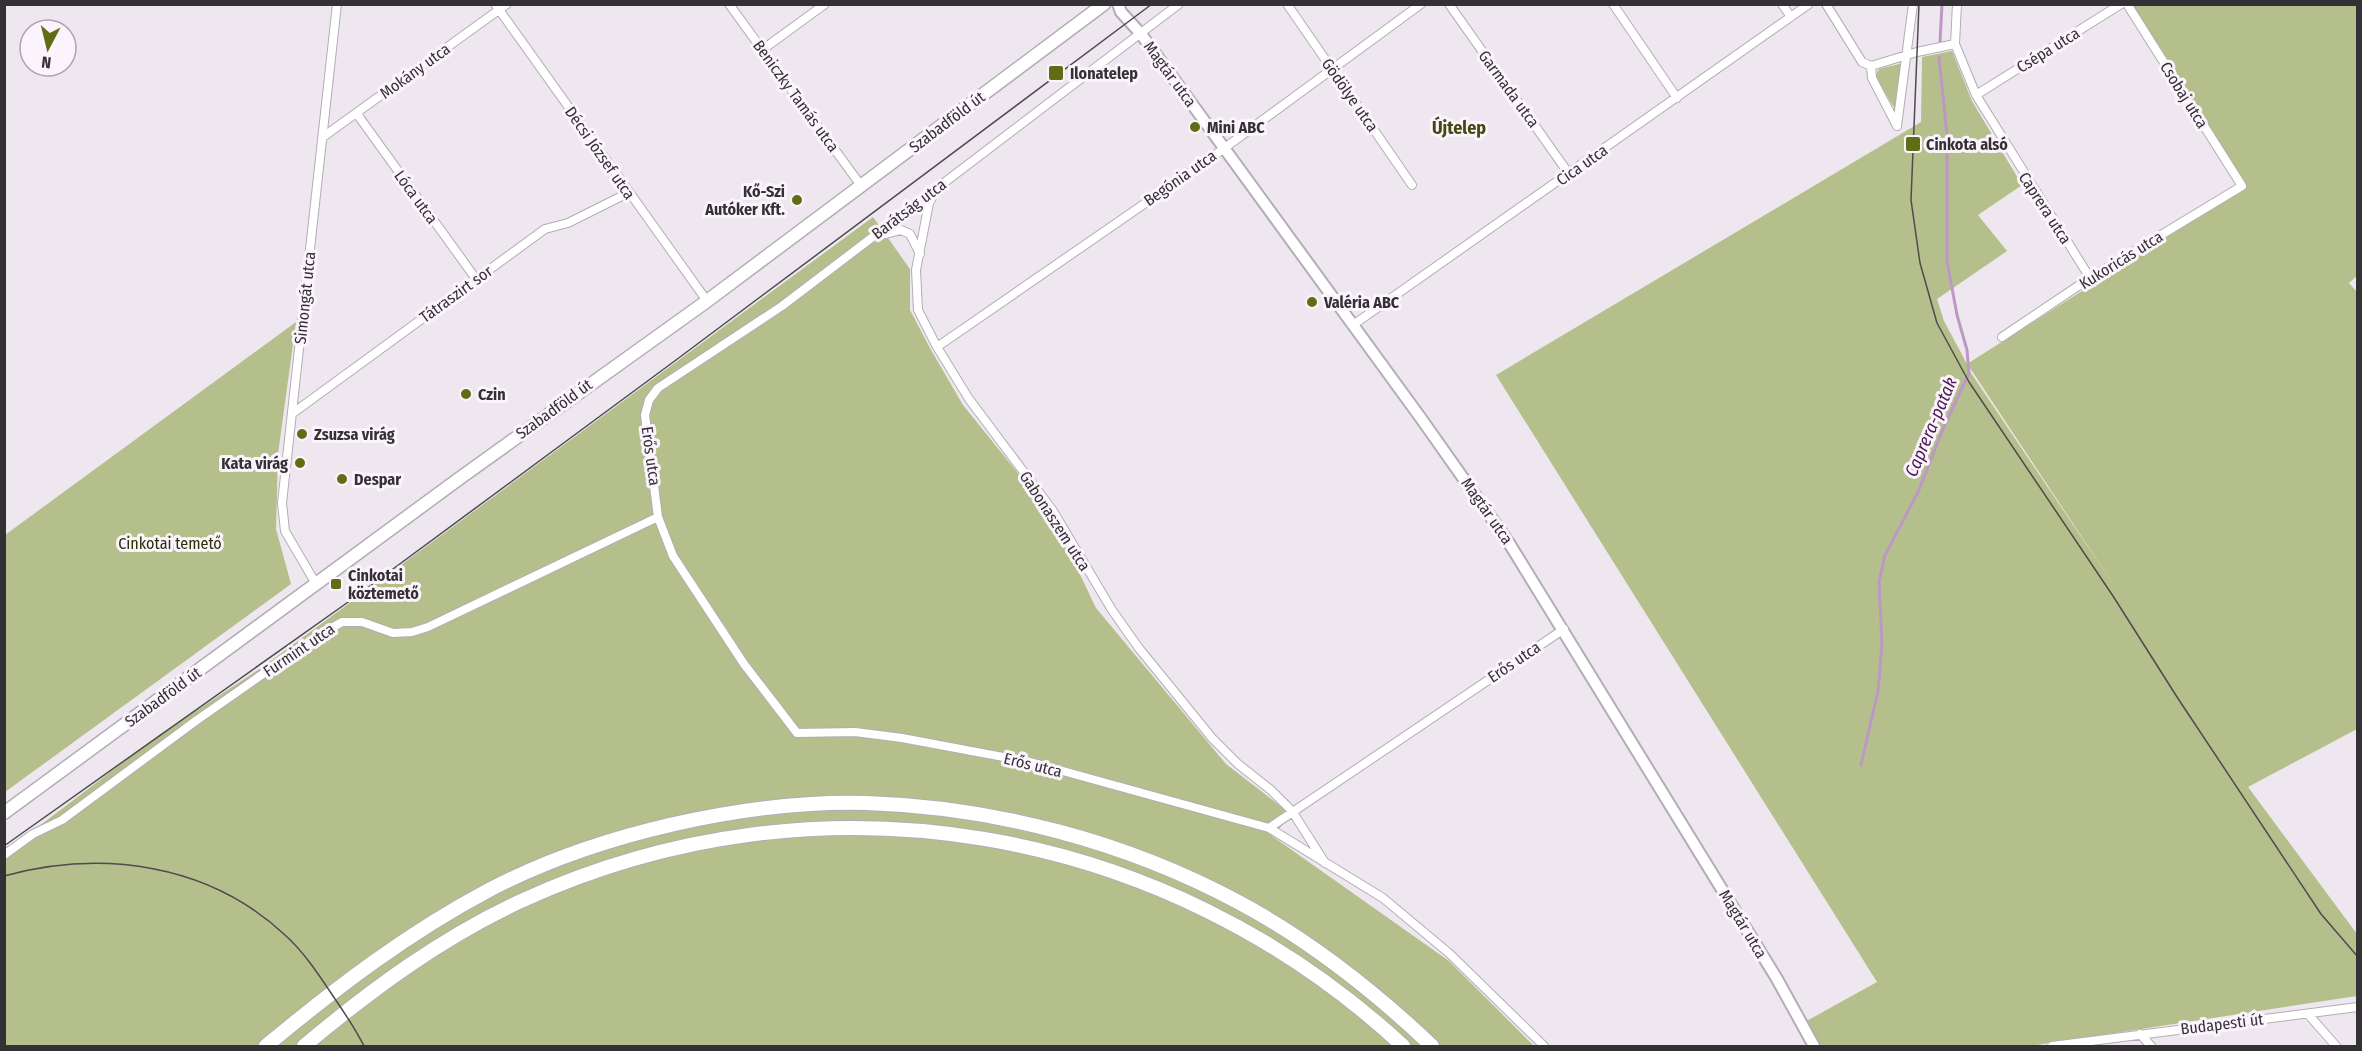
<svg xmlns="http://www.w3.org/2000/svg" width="2362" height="1051" viewBox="0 0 2362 1051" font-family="'Fira Sans Condensed',sans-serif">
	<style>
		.green { fill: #b5bf8b; fill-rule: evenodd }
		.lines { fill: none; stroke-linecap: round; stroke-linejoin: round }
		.stream { stroke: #be98c5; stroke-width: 3 }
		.street-casing { stroke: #b3adb5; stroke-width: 10 }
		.secondary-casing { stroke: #b3adb5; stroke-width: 14 }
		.primary-casing { stroke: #b3adb5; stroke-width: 15 }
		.highway-casing { stroke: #b3adb5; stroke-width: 16 }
		.street { stroke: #fff; stroke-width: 8 }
		.secondary { stroke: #fff; stroke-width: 10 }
		.primary { stroke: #fff; stroke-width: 12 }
		.highway { stroke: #fff; stroke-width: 14 }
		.tram { stroke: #4e4b4f; stroke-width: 1.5 }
		.poi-dot { fill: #616d15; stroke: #fcf4fd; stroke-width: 2 }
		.labels { text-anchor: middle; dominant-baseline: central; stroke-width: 6; stroke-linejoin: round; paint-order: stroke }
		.street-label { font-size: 16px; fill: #333134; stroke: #fcf4fd }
		.poi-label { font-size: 16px; font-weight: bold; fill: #333134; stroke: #fcf4fd; text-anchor: start }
		.park-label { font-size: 16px; fill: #2b3105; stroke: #fcf4fd }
		.neighbourhood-label { font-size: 18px; font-weight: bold; fill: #424a0f; stroke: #fcf4fd }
		.water-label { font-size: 18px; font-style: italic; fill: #491b51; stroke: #fcf4fd }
	</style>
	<rect width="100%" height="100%" fill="#eee7ef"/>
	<path class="green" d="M2127,5H2357L2358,275L2349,283L2358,293L2357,729L2248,787L2357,934V996L2030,1046H1816L1803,1023L1877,982L1496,375L1921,122L1922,57L1952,51L1972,101L2022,185L1978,215L2007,251L1937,299L1944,321L1967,364L2241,190ZM1967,365H1968L2117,590L1971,373Z
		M1903,63L1896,111L1875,76L1879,69Z
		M873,217L910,269V310L931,350L963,405L1029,487L1064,541L1096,608L1226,764L1292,815L1272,836L1449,961L1534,1046H5V852L159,735L264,666Z
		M296,322L278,454L276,529L291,584L5,792V535Z"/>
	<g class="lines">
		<path class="stream" d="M1940,42L1942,4
			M1861,765L1878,691L1882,644L1879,582L1885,555L1918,492L1943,429L1969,373L1967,350L1957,315L1947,261V135L1939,57"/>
		<defs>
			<path id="street" d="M495,4L707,301
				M729,4L862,187
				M1179,4L782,306L658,388L649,400L645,415L658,517L673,556L744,664L797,733L855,732L902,738L1030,762L1269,828L1564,629
				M1287,4L1412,185
				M1449,4L1569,174
				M1613,4L1677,98
				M1782,4L1791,17
				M1826,4L1862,62L1871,66L1917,52L1955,44
				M1957,4L1955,44L1976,95L2090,278
				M762,50L825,4
				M1871,66L1872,78L1897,126
				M1976,95L2121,4
				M357,114L476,279
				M1897,126L1913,4
				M323,137L507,4
				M936,190L929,203L916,270L918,310L937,347L969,399L1053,511L1112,610L1138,647L1212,738L1238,764L1271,790L1292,811L1325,863
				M878,236L901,230L910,234L920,254
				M1353,325L1809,4
				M2002,337L2090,278L2242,186L2127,4
				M937,347L1215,155L1421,4
				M293,413L545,229L568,223L628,193
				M316,584L285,531L282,503L337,4
				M1269,828L1383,898L1450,954L1544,1046
				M4,855L33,834L62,820L197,720L316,637L342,622H362L393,633L412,632L428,627L658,517
				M2308,1014L2336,1046
				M2140,1034L2151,1046
				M2052,1046L2358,1007"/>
			<path id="secondary" d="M1118,4L1121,12L1141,34L1420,417L1509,543L1777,979L1814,1046"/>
			<path id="primary" d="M4,813L460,478L707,301L1104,4"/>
			<path id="highway" d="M266,1046C337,987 408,933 489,890C596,834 746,800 866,803C995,807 1127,842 1240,903C1311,941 1374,991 1432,1046
				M304,1046C371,990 441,938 521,901C819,764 1164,824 1403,1046"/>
		</defs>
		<use href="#street" class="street-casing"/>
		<use href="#secondary" class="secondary-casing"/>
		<use href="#primary" class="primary-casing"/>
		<use href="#highway" class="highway-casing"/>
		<use href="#street" class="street"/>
		<use href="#secondary" class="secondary"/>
		<use href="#primary" class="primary"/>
		<use href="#highway" class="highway"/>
		<path class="tram" d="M1919,4L1911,200L1920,263L1937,323L1969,382L2113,596L2177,697L2321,914L2358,957
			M4,846L351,600L676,360L1152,4
			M4,876C103,849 209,864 285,935C304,952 319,975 333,996C344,1012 355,1028 364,1046"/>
	</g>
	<g class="poi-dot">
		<rect x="1048" y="65" width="16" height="16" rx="3"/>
		<circle cx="1195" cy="127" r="6"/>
		<rect x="1905" y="136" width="16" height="16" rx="3"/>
		<circle cx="797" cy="200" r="6"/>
		<circle cx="1312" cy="302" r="6"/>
		<circle cx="466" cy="394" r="6"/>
		<circle cx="302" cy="434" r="6"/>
		<circle cx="300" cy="463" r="6"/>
		<circle cx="342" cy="479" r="6"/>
		<rect x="330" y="578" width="12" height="12" rx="3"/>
	</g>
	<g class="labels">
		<g class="street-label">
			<text transform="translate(2048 50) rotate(-32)">Csépa utca</text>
			<text transform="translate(415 71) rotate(-36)">Mokány utca</text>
			<text transform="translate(1170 74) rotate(54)">Magtár utca</text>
			<text transform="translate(1509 89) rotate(54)">Garmada utca</text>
			<text transform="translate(1350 95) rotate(55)">Gödölye utca</text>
			<text transform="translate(2184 95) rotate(58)">Csobaj utca</text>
			<text transform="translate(796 96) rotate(54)">Beniczky Tamás utca</text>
			<text transform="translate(947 122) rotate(-37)">Szabadföld út</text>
			<text transform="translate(600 153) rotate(55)">Décsi József utca</text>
			<text transform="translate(1582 165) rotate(-35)">Cica utca</text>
			<text transform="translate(1180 178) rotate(-35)">Begónia utca</text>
			<text transform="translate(416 197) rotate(54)">Lóca utca</text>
			<text transform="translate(2045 208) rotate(57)">Caprera utca</text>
			<text transform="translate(909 209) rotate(-37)">Barátság utca</text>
			<text transform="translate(2121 260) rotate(-32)">Kukoricás utca</text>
			<text transform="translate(456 294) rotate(-36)">Tátraszirt sor</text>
			<text transform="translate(305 298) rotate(-84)">Simongát utca</text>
			<text transform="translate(554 409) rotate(-36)">Szabadföld út</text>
			<text transform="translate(651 456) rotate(82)">Erős utca</text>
			<text transform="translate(1487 511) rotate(55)">Magtár utca</text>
			<text transform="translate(1055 521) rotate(57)">Gabonaszem utca</text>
			<text transform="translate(299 650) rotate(-34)">Furmint utca</text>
			<text transform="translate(1514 662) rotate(-34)">Erős utca</text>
			<text transform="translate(163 697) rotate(-36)">Szabadföld út</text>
			<text transform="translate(1033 765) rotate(14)">Erős utca</text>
			<text transform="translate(1743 924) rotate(59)">Magtár utca</text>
			<text transform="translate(2222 1024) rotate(-7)">Budapesti út</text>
		</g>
		<g class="poi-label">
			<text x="1070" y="73">Ilonatelep</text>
			<text x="1207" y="127">Mini ABC</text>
			<text x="1926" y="144">Cinkota alsó</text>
			<text x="785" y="191" text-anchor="end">Kő-Szi<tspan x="785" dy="18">Autóker Kft.</tspan></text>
			<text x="1324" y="302">Valéria ABC</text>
			<text x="478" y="394">Czin</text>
			<text x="314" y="434">Zsuzsa virág</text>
			<text x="288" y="463" text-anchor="end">Kata virág</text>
			<text x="354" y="479">Despar</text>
			<text x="348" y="575">Cinkotai<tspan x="348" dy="18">köztemető</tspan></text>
		</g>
		<g class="park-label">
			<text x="170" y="543">Cinkotai temető</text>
		</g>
		<g class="neighbourhood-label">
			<text x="1459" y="128">Újtelep</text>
		</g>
		<g class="water-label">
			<text transform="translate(1931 427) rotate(-67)">Caprera-patak</text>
		</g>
	</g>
	<rect width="2362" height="1051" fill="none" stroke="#333134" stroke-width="12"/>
	<g transform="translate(48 48) rotate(187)"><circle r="28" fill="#fcf4fd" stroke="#aca6ad" stroke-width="1.5"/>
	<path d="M0-4.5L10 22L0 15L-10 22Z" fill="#616d15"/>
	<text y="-9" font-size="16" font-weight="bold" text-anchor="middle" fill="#333134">N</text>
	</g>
</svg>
